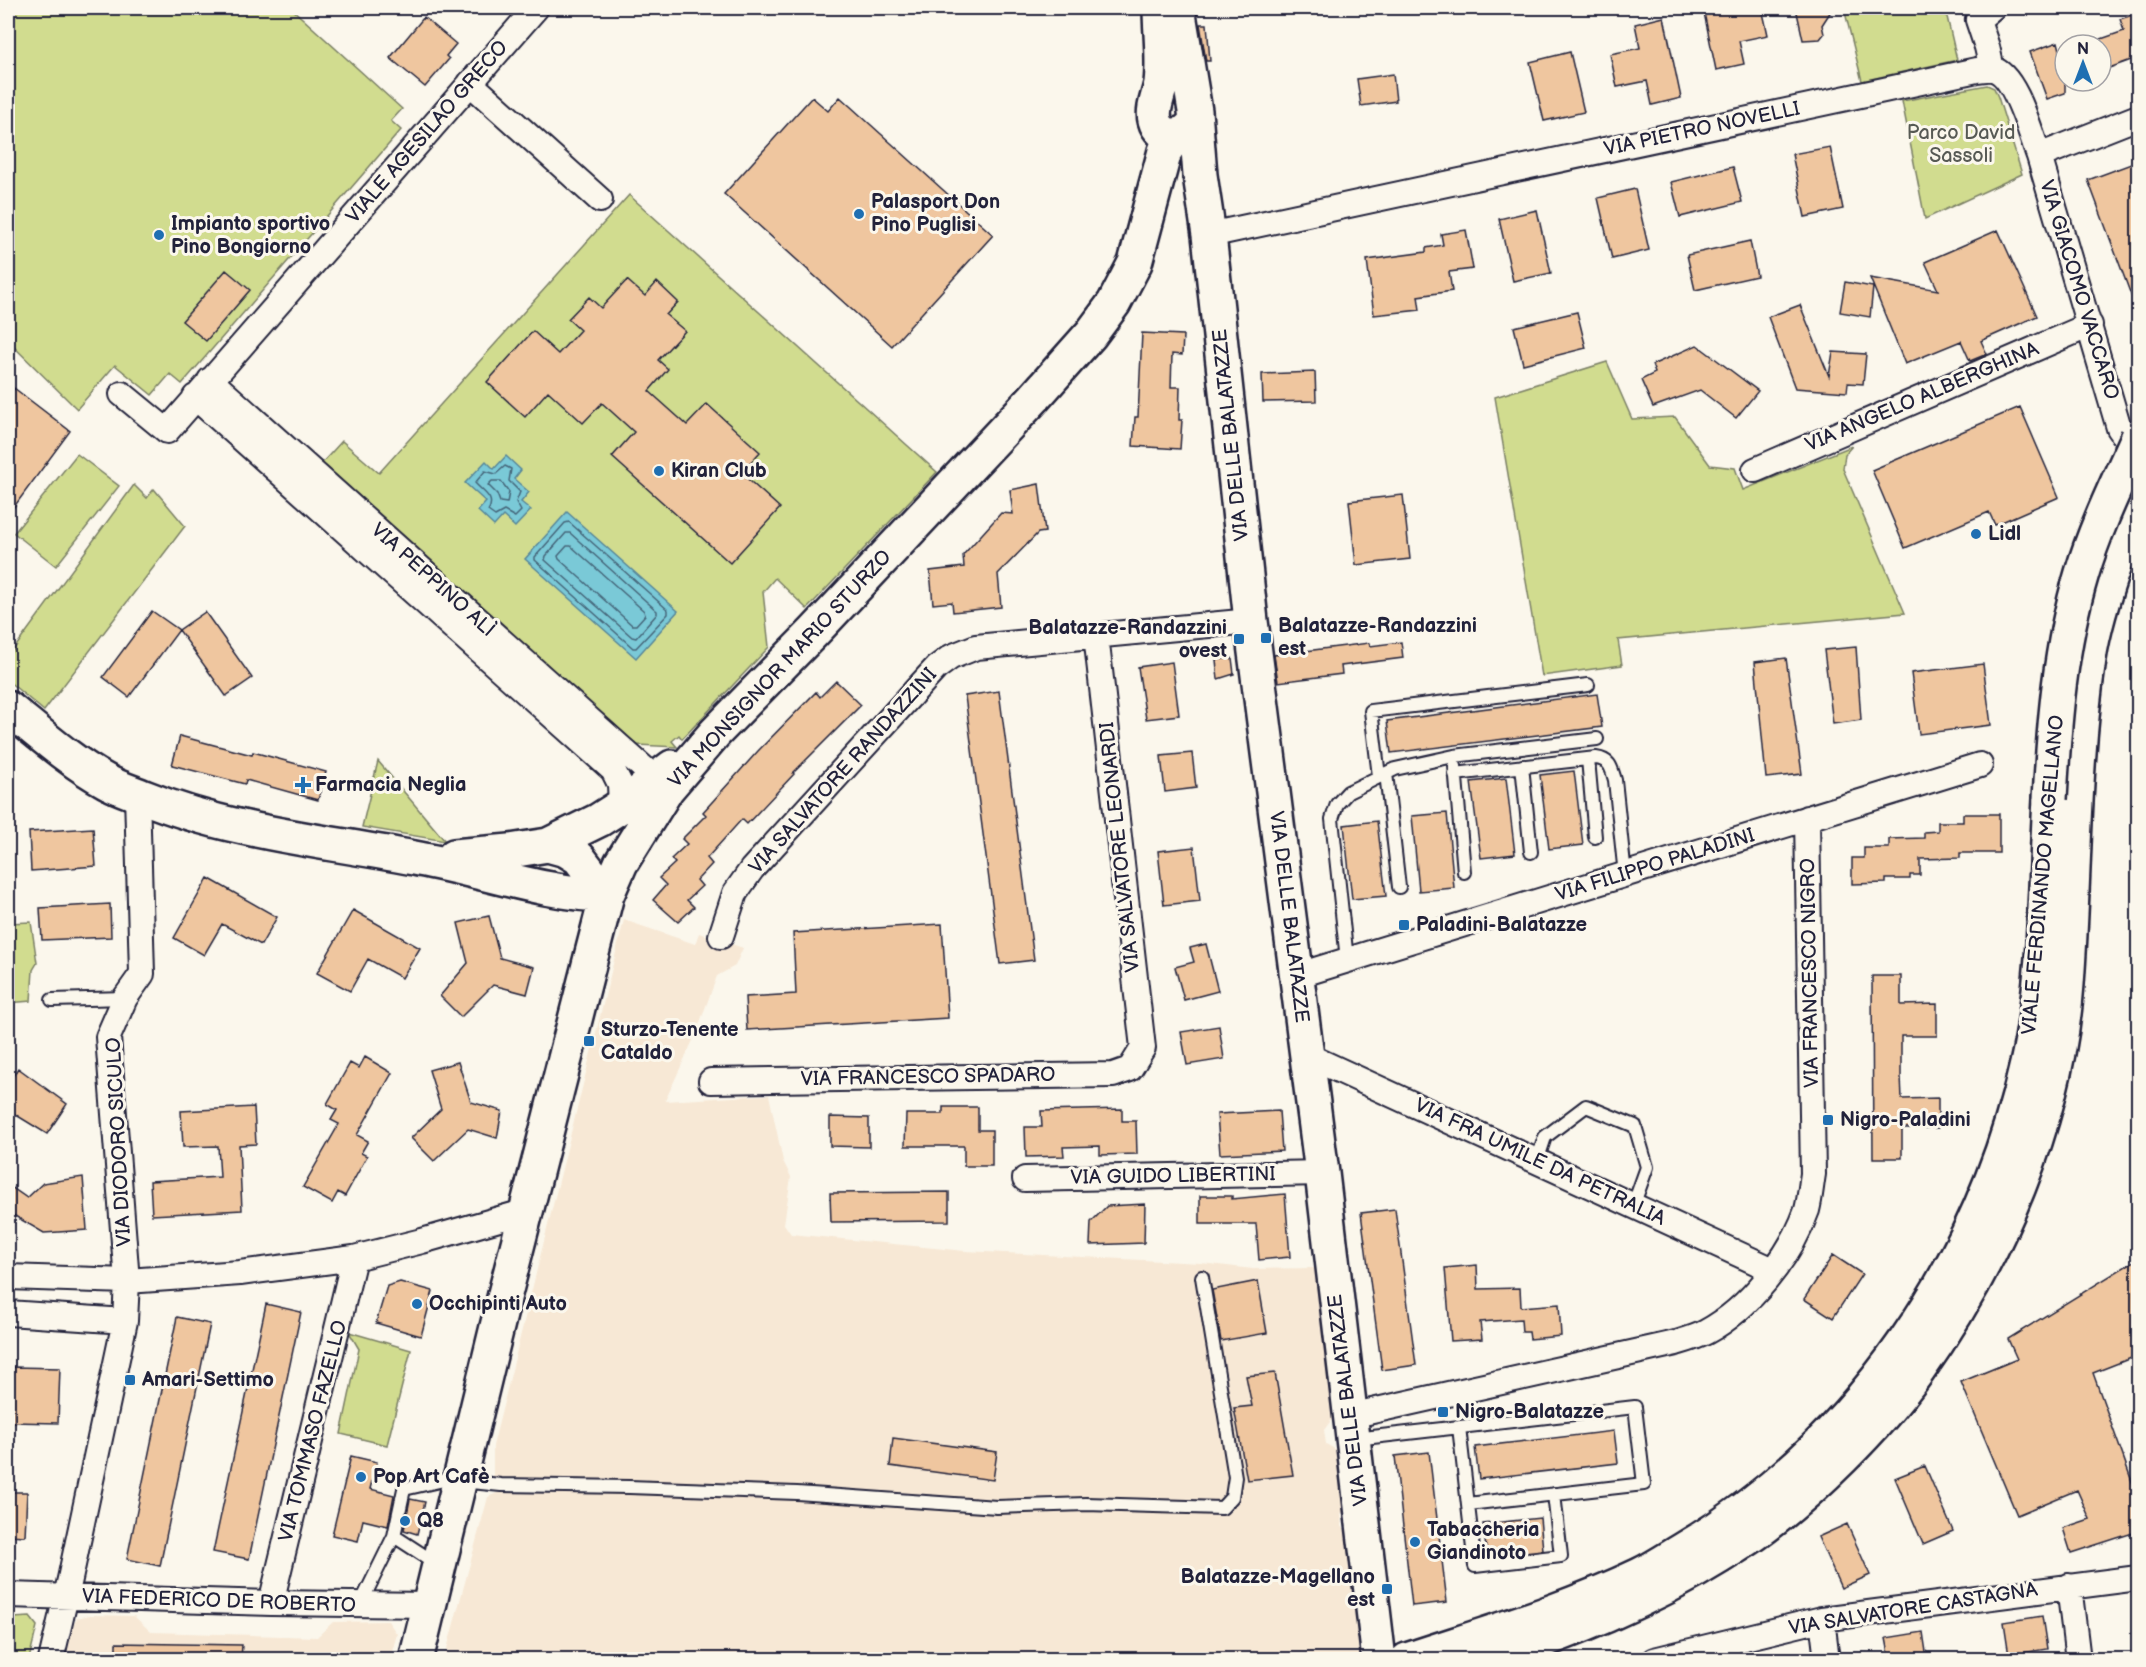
<svg xmlns="http://www.w3.org/2000/svg" width="2146" height="1667" viewBox="0 0 2146 1667" font-family="'Balsamiq Sans',sans-serif">
	<style>
		.built { fill: #f7e8d5 }
		.green { fill: #d1dc8f; stroke: #7a7f65; stroke-width: 1.5 }
		.water { fill: #7ac9d7; stroke: #578699; stroke-width: 1.5 }
		.lines { fill: none; stroke-linecap: round; stroke-linejoin: round }
		.shore { stroke: #456579; stroke-width: 1.5 }
		.building { fill: #efc69f; stroke: #22223b; stroke-width: 1.5 }
		.lane-casing { stroke: #22223b; stroke-width: 16 }
		.street-casing { stroke: #22223b; stroke-width: 28 }
		.secondary-casing { stroke: #22223b; stroke-width: 38 }
		.lane { stroke: #fbf7ec; stroke-width: 12 }
		.street { stroke: #fbf7ec; stroke-width: 24 }
		.secondary { stroke: #fbf7ec; stroke-width: 33 }
		.secondary-bridge-casing { stroke: #22223b; stroke-width: 38; stroke-linecap: butt }
		.secondary-bridge { stroke: #fbf7ec; stroke-width: 33 }
		.poi-dot { fill: #1f6fb2; stroke: #fbf7ec; stroke-width: 2 }
		.labels { text-anchor: middle; dominant-baseline: central; stroke-width: 6; stroke-linejoin: round; paint-order: stroke }
		.street-label { font-size: 20px; fill: #22223b; stroke: #fbf7ec }
		.park-label { font-size: 20px; fill: #575a54; stroke: #fbf7ec }
		.poi-label { font-size: 20px; font-weight: bold; fill: #22223b; stroke: #fbf7ec; text-anchor: start }
	</style>
	<rect width="100%" height="100%" fill="#fbf7ec"/>
	<filter id="ink" filterUnits="userSpaceOnUse"><feTurbulence type="fractalNoise" baseFrequency=".0167" numOctaves="2"/><feDisplacementMap in="SourceGraphic" scale="12" xChannelSelector="R" yChannelSelector="G"/><feConvolveMatrix kernelMatrix="1 2 1 2 8 2 1 2 1" color-interpolation-filters="sRGB"/></filter>
	<g filter="url(#ink)">
		<path class="built" d="M624,920L695,944L699,933L743,948L735,966L717,976L695,1036L665,1101L769,1095L783,1161L791,1177L784,1224L791,1234L965,1251L1201,1263L1253,1269L1316,1268L1335,1415L1324,1430L1326,1444L1340,1452L1347,1510L1341,1514L1342,1526L1348,1536L1366,1659L444,1660L488,1497L499,1492L503,1478L493,1476V1446Z
			M90,1615L134,1616L151,1632L317,1637L333,1622L388,1621L397,1634L390,1659L64,1660L72,1628L77,1618Z"/>
		<path class="green" d="M8,8H291L402,109L391,121L401,130L182,384L170,374L152,395L115,365L77,409L8,341Z
			M1844,8H1945L1957,60L1862,81Z
			M1987,85L1994,88L1998,97L2022,174L1925,219L1902,101Z
			M629,195L937,472L807,609L775,578L763,592L769,647L682,739L679,735L672,741L677,747L637,745L322,463L342,441L379,473Z
			M1607,362L1632,419L1675,417L1710,465L1735,468L1743,490L1852,446L1845,454L1843,469L1905,613L1618,640L1622,665L1542,676L1495,397Z
			M77,454L119,486L56,566L14,533Z
			M134,485L147,498L154,489L185,526L44,711L8,681V657Z
			M378,761L445,841L362,827Z
			M31,922L37,963L33,970L31,1001L8,1003V923Z
			M349,1332L411,1350L387,1445L341,1434L359,1349Z
			M30,1617L37,1626L29,1659H8V1623L13,1618Z"/>
		<path class="water" d="M506,456L521,470L514,479L529,492L521,502L531,510L515,527L503,516L494,526L478,511L486,502L465,483L486,461L494,469Z
			M567,512L678,611L636,658L525,559Z"/>
		<g class="lines">
			<path class="shore" d="M505,466L511,469L509,481L520,492L516,502L521,511L515,517L504,511L495,516L488,511C496,498 484,493 475,483L485,471L496,474Z
				M492,481H501L509,492L507,503L500,502L497,494L488,485Z
				M569,522L668,610V614L636,648H633L535,560V557L565,523Z
				M566,533H570L657,611V614L636,638L632,637L545,560L546,556Z
				M567,546H571L644,611L645,615L636,625H632L559,559L558,556Z"/>
		</g>
		<path class="building" d="M1703,8H1762L1768,35L1739,41L1744,64L1716,70Z
			M1796,8H1833L1822,25L1824,34L1820,39L1803,40Z
			M2139,13V64H2136L2134,59L2101,71V39L2124,31L2120,19Z
			M424,17L456,44L446,56L449,59L425,87L390,58Z
			M1664,17L1681,98L1652,105L1647,81L1617,87L1610,54L1640,48L1635,24Z
			M1200,24H1207L1210,61H1206Z
			M2058,42L2061,54L2065,52V93L2047,99L2030,52Z
			M1570,52L1584,112L1544,121L1530,62Z
			M1393,74L1396,101L1361,106L1357,79Z
			M812,97L828,111L840,97L993,235L892,346L724,194Z
			M1830,147L1843,209L1805,217L1792,154Z
			M2139,161V311H2137L2088,180Z
			M1733,167L1742,202L1680,217L1671,182Z
			M1635,189L1649,250L1612,259L1598,198Z
			M1537,210L1551,273L1513,281L1499,219Z
			M1466,230L1473,269L1449,272L1452,291L1418,296L1420,310L1374,315L1367,260L1426,252V248L1443,245L1441,234Z
			M1998,230L2037,316L1981,341L1987,354L1970,361L1961,341L1905,364L1870,278L1938,290L1925,262Z
			M1750,241L1757,276L1695,290L1687,255Z
			M226,270L250,290L206,341L182,321Z
			M627,280L645,296L657,282L678,302L666,315L685,331L658,360L668,369L649,391L687,425L707,404L760,452L741,473L780,508L730,563L612,457L634,432L602,403L583,423L548,391L525,417L487,382L533,331L558,354L580,330L568,319L589,297L601,308Z
			M1845,282L1873,287L1870,317L1840,312Z
			M1800,305L1829,376L1833,352L1866,354L1863,384L1848,383L1847,392L1795,388L1768,317Z
			M1577,312L1586,348L1523,364L1514,327Z
			M1142,333L1183,335L1182,355L1172,354L1171,387H1180L1179,420H1182L1180,449L1133,446L1135,417H1138Z
			M1697,345L1758,391L1736,418L1700,390L1653,407L1641,380L1655,373L1652,365Z
			M1315,372L1316,401L1263,402L1262,374Z
			M14,388L70,431L8,515V397Z
			M2020,407L2059,497L1995,525L1989,512L1905,548L1872,470Z
			M1039,484L1045,532L1038,533L998,574L1001,607L953,612L952,602L933,604L930,571L964,567L963,555L1001,513L1013,514L1010,490Z
			M1403,495L1410,559L1356,565L1349,501Z
			M152,611L179,630L129,697L103,677Z
			M205,612L252,678L226,696L179,630Z
			M1401,642L1403,658L1341,666L1342,674L1278,682L1274,655L1369,643L1370,646Z
			M1856,647L1861,720L1833,724L1824,650Z
			M1232,658L1234,674L1218,679L1216,660Z
			M1786,658L1802,774L1766,778L1755,662Z
			M1172,662L1179,715L1146,719L1138,667Z
			M1983,664L1991,725L1919,734L1911,673Z
			M836,681L861,705L793,773L794,774L747,824L742,819L707,858L712,864L697,880L702,886L687,900L694,907L678,922L653,900L666,885L659,878L675,863L671,859L687,844L682,839L706,815L703,812L758,751L816,692L820,697Z
			M999,691L1034,960L1000,964L965,696Z
			M1597,694L1602,727L1391,753L1387,721Z
			M180,736L252,755L253,752L326,772L318,800L246,780L245,784L172,765Z
			M1192,753L1196,788L1165,792L1161,756Z
			M1574,771L1583,845L1549,849L1540,775Z
			M1506,778L1515,854L1481,858L1471,782Z
			M1447,813L1454,888L1419,891L1412,816Z
			M1963,814H1999V853H1960V858L1920,859V875H1910V879H1886V883L1852,884V858H1864V848H1889V839L1924,838V832L1938,831V822H1963Z
			M1377,821L1386,896L1352,899L1344,825Z
			M93,828L96,866L31,871L29,832Z
			M1194,847L1200,901L1164,905L1158,851Z
			M208,878L277,917L261,945L222,924L204,955L174,938Z
			M110,904L111,937L42,940L40,908Z
			M353,910L420,948L402,978L368,959L350,991L317,973Z
			M489,916L500,958L534,967L527,994L493,985L461,1017L440,996L468,963L458,923Z
			M942,924L948,1018L747,1030L745,997L796,994L793,933Z
			M1206,944L1218,991L1184,1000L1175,967L1194,962L1190,948Z
			M1872,976H1901V1005L1937,1004V1036H1901V1076L1902,1099L1938,1098V1128H1902V1158H1873Z
			M1219,1026L1224,1059L1187,1065L1181,1032Z
			M365,1057L392,1073L357,1135L368,1141L361,1153L367,1156L345,1196L338,1192L332,1203L303,1187L339,1124L331,1120L337,1110L327,1104L350,1063L359,1068Z
			M458,1062L471,1102L502,1111L497,1138L468,1129L434,1161L411,1138L441,1109L429,1070Z
			M18,1068L67,1104L47,1134L8,1110V1084Z
			M254,1107L256,1144L239,1145L242,1210L152,1215L150,1181L220,1177L218,1146L183,1147L181,1111Z
			M943,1107H978V1130H992V1166H964V1146H905L906,1114H943Z
			M1122,1109V1121H1136L1137,1154L1100,1155V1146L1063,1147L1064,1156L1026,1157L1025,1127H1042L1041,1111Z
			M1279,1111L1282,1151L1220,1154L1217,1114Z
			M830,1117L869,1118V1147L830,1146Z
			M83,1177L87,1230L44,1233L8,1212V1185L27,1198L43,1183Z
			M949,1192V1221L831,1222L830,1193Z
			M1285,1194L1290,1257L1259,1260L1256,1224H1200V1196H1232V1199Z
			M1145,1204L1144,1243L1090,1245L1091,1222L1107,1206Z
			M1395,1209L1416,1365L1382,1370L1361,1213Z
			M1833,1255L1862,1274L1833,1318L1804,1299Z
			M2139,1258V1355L2093,1373L2139,1501V1531L2071,1553L2063,1528L2090,1519L2077,1490L2017,1515L1961,1382L2017,1359L2008,1339Z
			M1477,1265L1478,1289L1520,1288L1521,1307L1559,1304L1561,1336L1530,1339L1529,1332H1522L1521,1319L1480,1322L1482,1339L1451,1341L1445,1268Z
			M1258,1281L1267,1333L1221,1341L1212,1290Z
			M400,1282L433,1291L421,1336L376,1323L387,1286Z
			M266,1304L301,1312L249,1559L213,1552Z
			M177,1317L210,1324L160,1566L127,1559Z
			M13,1367L60,1368L58,1423L12,1422Z
			M1275,1373L1293,1475L1247,1480L1234,1408L1252,1406L1246,1376Z
			M1614,1431L1618,1463L1479,1479L1475,1447Z
			M893,1438L997,1452L993,1480L890,1466Z
			M1429,1452L1447,1602L1412,1606L1395,1456Z
			M351,1456L377,1462L370,1489L394,1495L388,1526L363,1520L358,1541L332,1535Z
			M1925,1466L1953,1531L1923,1544L1895,1478Z
			M8,1492H27L25,1536L8,1535Z
			M410,1499L425,1502L417,1534L404,1530Z
			M1540,1518L1543,1550L1487,1556L1483,1524Z
			M1847,1524L1870,1575L1841,1588L1818,1537Z
			M2042,1616L2047,1649L2009,1655L2004,1622Z
			M1923,1632L1927,1659H1890L1886,1638Z
			M116,1643L242,1645L241,1659H116Z"/>
		<g class="lines">
			<defs>
				<path id="lane" d="M1588,759L1595,837
					M1455,766L1464,872
					M1522,766L1531,852
					M1386,773L1399,887
					M1455,774L1596,758C1610,760 1611,767 1615,780L1625,875
					M1379,776L1371,711L1588,685
					M1347,960L1332,819L1337,804L1348,792L1395,769L1454,756L1597,739
					M52,1000L125,998
					M1537,1161L1545,1137L1586,1106L1635,1126L1647,1167L1633,1206
					M1459,1427L1475,1566L1561,1556L1554,1494
					M1355,1439L1635,1407L1644,1484L1468,1504
					M461,1481L501,1485L629,1487L797,1493L997,1507L1086,1504L1222,1508L1232,1497L1235,1477L1202,1277
					M437,1564L394,1536L404,1489L457,1477
					M360,1605L394,1536"/>
				<path id="street" d="M1992,69L1987,47L1978,20L1992,8
					M470,83L600,200
					M2039,156L2119,428L2138,455
					M1209,235L1977,70C1981,70 1988,68 1992,69C2015,73 2031,135 2039,156L2138,117
					M210,380L667,789
					M122,394L167,431L536,8
					M195,397L613,770L620,784L621,806
					M1755,470L2090,325
					M721,936L735,893L752,869L936,668L951,657L976,647L1251,621
					M1296,976L1980,765
					M1306,1055L1773,1270
					M711,1081L1113,1075L1130,1069L1143,1048L1096,635
					M1025,1179L1322,1173
					M8,1277L127,1281L240,1273L354,1258L422,1241L527,1211
					M8,1313L125,1321
					M1350,1416L1676,1343C1686,1340 1697,1337 1706,1332C1749,1309 1791,1256 1807,1210C1810,1199 1811,1186 1813,1174L1807,818
					M2069,1586L2078,1660
					M8,1595L271,1603L430,1605
					M271,1603L354,1258
					M1822,1619L1827,1660
					M51,1660L70,1579L125,1321L127,1281L108,1037L125,998L142,974L137,794
					M1654,1660L1822,1619L2138,1578"/>
				<path id="secondary" d="M1160,8C1160,32 1164,59 1161,83C1159,95 1152,109 1155,120C1160,139 1181,139 1192,126
					M1178,8L1195,111L1200,175L1209,235L1251,621L1322,1173L1379,1660
					M8,708C39,733 71,762 106,781C118,788 132,792 144,797C232,833 327,841 419,859C482,870 543,894 607,895
					M548,845L599,820L621,806L672,767
					M454,856L510,851L548,845L566,850L579,858L607,895
					M416,1660L505,1294L591,957L607,895L621,863L667,789L715,733L814,632L1034,398L1091,334L1114,303L1135,263L1165,151L1175,136
					M1407,1660C1485,1634 1565,1611 1640,1575C1656,1567 1671,1557 1686,1548C1860,1444 1983,1261 2027,1064C2046,981 2045,884 2050,799
					M1488,1660C1568,1633 1647,1602 1719,1557C1731,1549 1744,1542 1755,1534C1811,1493 1878,1427 1918,1371C1998,1258 2057,1122 2067,984C2075,876 2073,766 2089,659C2094,624 2106,588 2118,554C2124,536 2130,518 2138,500"/>
			</defs>
			<use href="#lane" class="lane-casing"/>
			<use href="#street" class="street-casing"/>
			<use href="#secondary" class="secondary-casing"/>
			<use href="#lane" class="lane"/>
			<use href="#street" class="street"/>
			<use href="#secondary" class="secondary"/>
			<defs>
				<path id="secondary-bridge" d="M2050,799C2054,723 2060,646 2082,573C2096,526 2118,482 2138,437"/>
			</defs>
			<use href="#secondary-bridge" class="secondary-bridge-casing"/>
			<use href="#secondary-bridge" class="secondary-bridge"/>
		</g>
	</g>
	<g class="poi-dot">
		<circle cx="859" cy="214" r="6"/>
		<circle cx="159" cy="235" r="6"/>
		<circle cx="659" cy="471" r="6"/>
		<circle cx="1976" cy="534" r="6"/>
		<rect x="1260" y="632" width="12" height="12" rx="3"/>
		<rect x="1233" y="633" width="12" height="12" rx="3"/>
		<path d="M300 776h6v6h6v6h-6v6h-6v-6h-6v-6h6z"/>
		<rect x="1398" y="919" width="12" height="12" rx="3"/>
		<rect x="583" y="1035" width="12" height="12" rx="3"/>
		<rect x="1822" y="1114" width="12" height="12" rx="3"/>
		<circle cx="417" cy="1304" r="6"/>
		<rect x="124" y="1374" width="12" height="12" rx="3"/>
		<rect x="1437" y="1406" width="12" height="12" rx="3"/>
		<circle cx="361" cy="1477" r="6"/>
		<circle cx="405" cy="1521" r="6"/>
		<circle cx="1415" cy="1542" r="6"/>
		<rect x="1381" y="1583" width="12" height="12" rx="3"/>
	</g>
	<g class="labels">
		<g class="street-label">
			<text transform="translate(1702 129) rotate(-12)">VIA PIETRO NOVELLI</text>
			<text transform="translate(427 132) rotate(-49)">VIALE AGESILAO GRECO</text>
			<text transform="translate(2079 290) rotate(73)">VIA GIACOMO VACCARO</text>
			<text transform="translate(1922 397) rotate(-23)">VIA ANGELO ALBERGHINA</text>
			<text transform="translate(1231 435) rotate(-96)">VIA DELLE BALATAZZE</text>
			<text transform="translate(433 580) rotate(42)">VIA PEPPINO ALÌ</text>
			<text transform="translate(780 669) rotate(-47)">VIA MONSIGNOR MARIO STURZO</text>
			<text transform="translate(843 771) rotate(-48)">VIA SALVATORE RANDAZZINI</text>
			<text transform="translate(1120 847) rotate(-96)">VIA SALVATORE LEONARDI</text>
			<text transform="translate(1655 865) rotate(-17)">VIA FILIPPO PALADINI</text>
			<text transform="translate(2043 875) rotate(-85)">VIALE FERDINANDO MAGELLANO</text>
			<text transform="translate(1289 917) rotate(83)">VIA DELLE BALATAZZE</text>
			<text transform="translate(1810 973) rotate(-91)">VIA FRANCESCO NIGRO</text>
			<text transform="translate(928 1077) rotate(-1)">VIA FRANCESCO SPADARO</text>
			<text transform="translate(119 1142) rotate(-93)">VIA DIODORO SICULO</text>
			<text transform="translate(1540 1162) rotate(25)">VIA FRA UMILE DA PETRALIA</text>
			<text transform="translate(1173 1176) rotate(-1)">VIA GUIDO LIBERTINI</text>
			<text transform="translate(1348 1400) rotate(-97)">VIA DELLE BALATAZZE</text>
			<text transform="translate(313 1431) rotate(-76)">VIA TOMMASO FAZELLO</text>
			<text transform="translate(219 1601) rotate(2)">VIA FEDERICO DE ROBERTO</text>
			<text transform="translate(1913 1609) rotate(-9)">VIA SALVATORE CASTAGNA</text>
		</g>
		<g class="park-label">
			<text x="1961" y="133">Parco David<tspan x="1961" dy="23">Sassoli</tspan></text>
		</g>
		<g class="poi-label">
			<text x="871" y="202">Palasport Don<tspan x="871" dy="23">Pino Puglisi</tspan></text>
			<text x="171" y="224">Impianto sportivo<tspan x="171" dy="23">Pino Bongiorno</tspan></text>
			<text x="671" y="471">Kiran Club</text>
			<text x="1988" y="534">Lidl</text>
			<text x="1278" y="626">Balatazze-Randazzini<tspan x="1278" dy="23">est</tspan></text>
			<text x="1227" y="628" text-anchor="end">Balatazze-Randazzini<tspan x="1227" dy="23">ovest</tspan></text>
			<text x="315" y="785">Farmacia Neglia</text>
			<text x="1416" y="925">Paladini-Balatazze</text>
			<text x="601" y="1030">Sturzo-Tenente<tspan x="601" dy="23">Cataldo</tspan></text>
			<text x="1840" y="1120">Nigro-Paladini</text>
			<text x="429" y="1304">Occhipinti Auto</text>
			<text x="142" y="1380">Amari-Settimo</text>
			<text x="1455" y="1412">Nigro-Balatazze</text>
			<text x="373" y="1477">Pop Art Cafè</text>
			<text x="417" y="1521">Q8</text>
			<text x="1427" y="1530">Tabaccheria<tspan x="1427" dy="23">Giandinoto</tspan></text>
			<text x="1375" y="1577" text-anchor="end">Balatazze-Magellano<tspan x="1375" dy="23">est</tspan></text>
		</g>
	</g>
	<rect width="2146" height="1667" fill="none" stroke="#fbf7ec" stroke-width="30"/>
	<rect x="15" y="15" width="2116" height="1637" fill="none" stroke="#22223b" stroke-width="2" filter="url(#ink)"/>
	<g transform="translate(2083 63)"><circle r="28" fill="#fbf7ec" stroke="#a4a2a5" stroke-width="1.5"/>
	<path d="M0-4.5L10 22L0 15L-10 22Z" fill="#1f6fb2"/>
	<text y="-9" font-size="16" font-weight="bold" text-anchor="middle" fill="#22223b">N</text>
	</g>
</svg>
